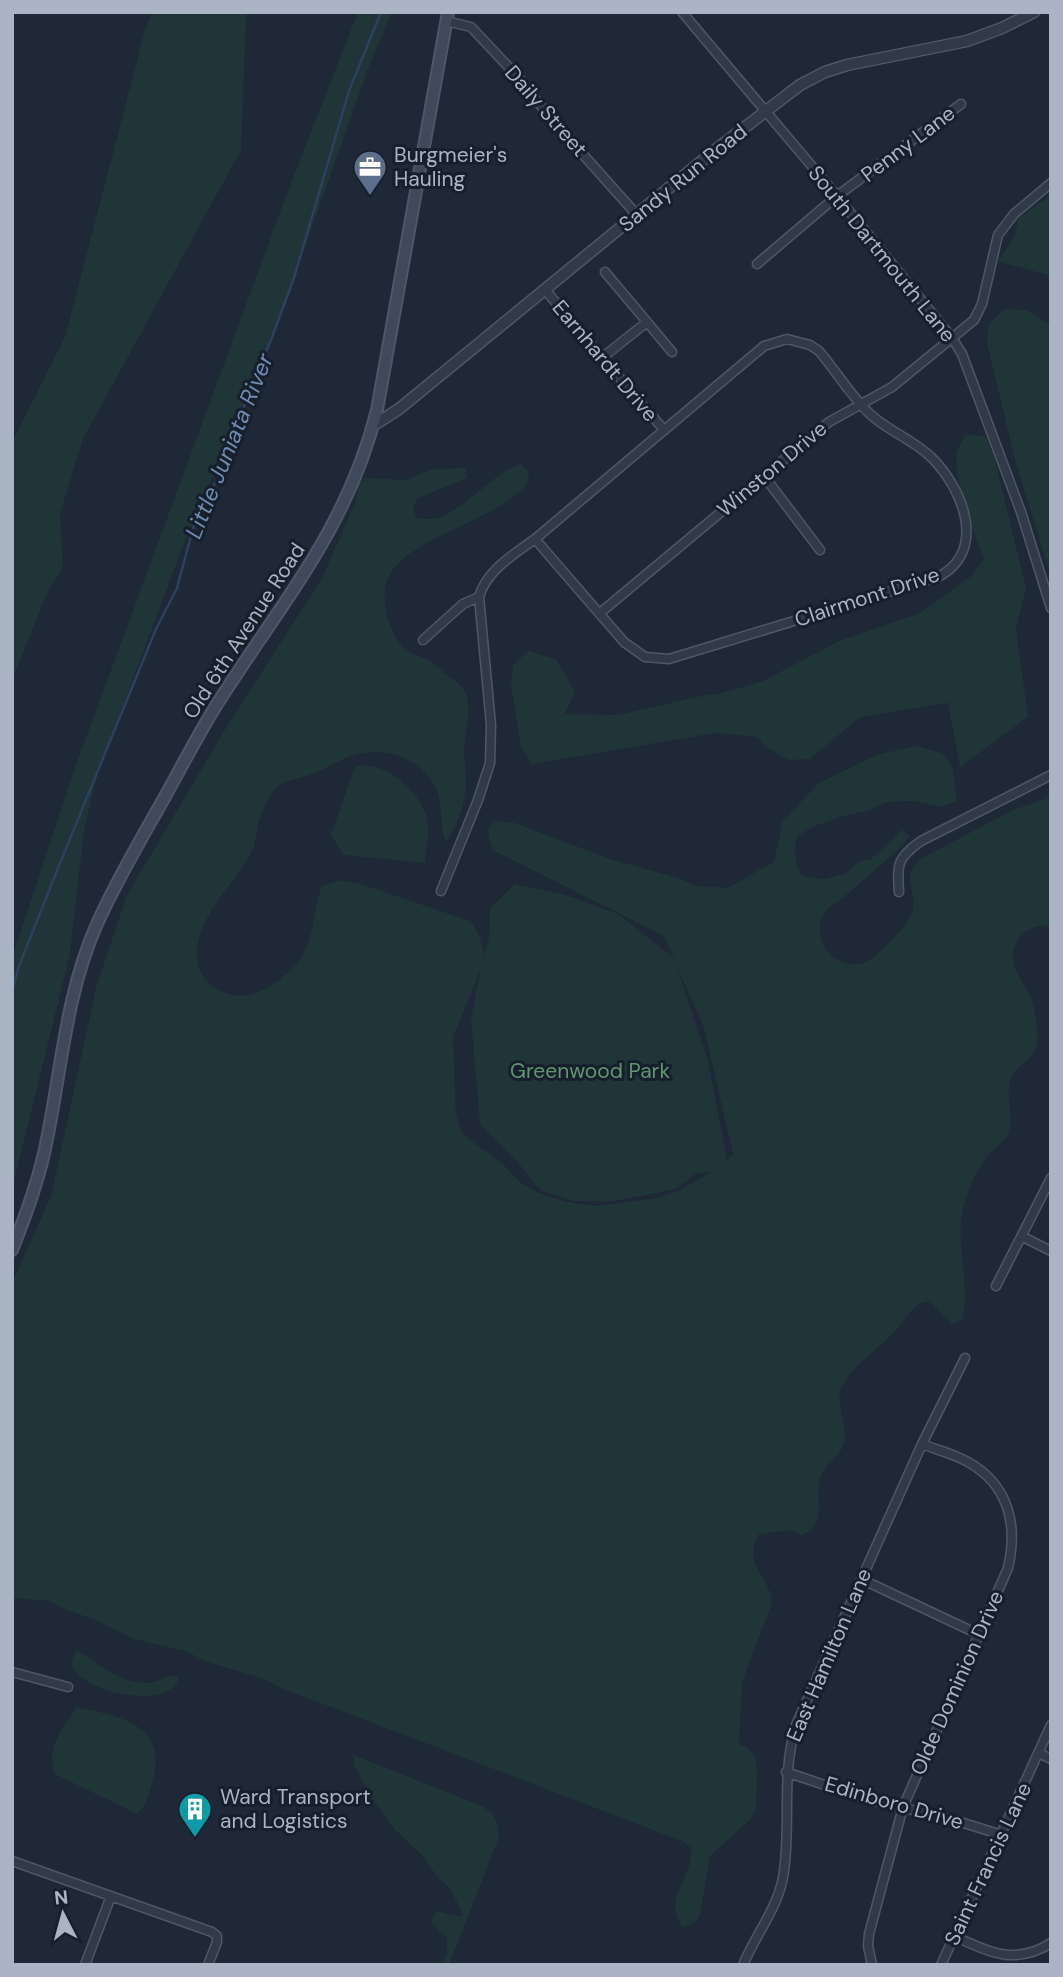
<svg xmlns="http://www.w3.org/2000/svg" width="1063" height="1977" viewBox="0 0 1063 1977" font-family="'DM Sans',sans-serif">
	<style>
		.green { fill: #1f3538; fill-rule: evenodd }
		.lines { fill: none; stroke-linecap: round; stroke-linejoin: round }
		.stream { stroke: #2d415e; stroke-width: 2.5 }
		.minor-casing { stroke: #4f5766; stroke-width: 11 }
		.tertiary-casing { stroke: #4f5766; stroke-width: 13 }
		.secondary-casing { stroke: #4f5766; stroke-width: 14 }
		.minor { stroke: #313a48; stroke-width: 8 }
		.tertiary { stroke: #313a48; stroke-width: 10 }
		.secondary { stroke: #3f495b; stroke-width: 10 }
		.labels { text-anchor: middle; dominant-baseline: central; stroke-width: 6; stroke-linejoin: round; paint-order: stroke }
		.street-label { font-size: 21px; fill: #abb4c5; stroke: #171f2c }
		.poi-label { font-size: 21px; fill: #abb4c5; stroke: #171f2c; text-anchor: start }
		.park-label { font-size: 21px; fill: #61966e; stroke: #171f2c }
		.water-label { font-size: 23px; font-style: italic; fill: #708bb0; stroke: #171f2c }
	</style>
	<rect width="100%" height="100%" fill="#1e2837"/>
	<path class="green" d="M153,12H248L246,16L241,150L83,439L60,514L63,567L47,593L12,680V442L65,337L146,26Z
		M358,12H392L368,69L283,309L180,554L98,772L84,830L70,954L12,1189V958L73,773L286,196Z
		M1051,195V276L998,261L1014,237L1019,218Z
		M1005,309L1026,310L1051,325V577L1015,460L987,343L989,323Z
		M966,434L986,437L994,456L1026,588L1016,629L1028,717L960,767L948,703L860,717L810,759L788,760L771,750L756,737L715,733L532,764L521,747L511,685L513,665L528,651L556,659L575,692L565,714L618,715L701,696L722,693L763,681L839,641L920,613L971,576L984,559L967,514L957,474L956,452Z
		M521,464L528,471L529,481C498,523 412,534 389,576C378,595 389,636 406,649C413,655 422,657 430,661C438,666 443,673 451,678C455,681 460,684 463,688C475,707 464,731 464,751C465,769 468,786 463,804C460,817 453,831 446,843C439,826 443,807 437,791C422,755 377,743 343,759C332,764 322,771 310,775C299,779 285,779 276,788C268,797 260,815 258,826C256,833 256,840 254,847C238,883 190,919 198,964C203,987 230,1000 252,994C269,990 293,971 302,957C315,936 313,908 322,886L341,880L361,884L470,921C480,932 481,941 484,955L489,939L490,908L515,884L563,894L618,914L674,958L664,936L493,850L489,840L488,829L494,821L515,823L610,859L678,878L696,886L727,888L774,862L783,820L819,783L876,755L916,746L942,753L953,769L957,801L940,807L914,801L887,802L868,811L843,816L815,826L797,836C794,850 795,864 802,876L824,879L844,874L860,861L871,859L902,830L910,836L904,844C884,862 864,880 844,897C837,903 829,906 824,914C807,944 845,979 872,958C884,949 910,923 913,909C916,887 900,879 920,859L1013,810L1051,797V926C1030,922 1007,941 1014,964C1017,976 1026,986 1031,998C1035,1009 1039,1033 1037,1045C1034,1061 1016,1064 1011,1078C1004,1096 1016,1120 1007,1136C1003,1143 993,1149 988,1155C975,1173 967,1192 962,1214C956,1249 971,1287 962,1320L953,1324L929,1301C929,1301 920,1303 919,1304C910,1309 905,1321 898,1328C882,1347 853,1364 842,1386C834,1402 847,1423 845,1439C842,1458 824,1463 820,1479C814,1501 829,1524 801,1535L791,1530L759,1534C741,1566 770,1574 772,1603L742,1682L739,1744L748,1748L755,1756L757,1767L756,1810L751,1819L710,1856L700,1916L693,1924L683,1927C661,1900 694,1877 691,1848L682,1841L281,1688L262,1678L210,1663L185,1651L134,1639L95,1620L59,1607L50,1601L12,1598V1283L51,1196L97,984L127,895L227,726L321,580L356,501L358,486L364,478L406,480L434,469L465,468L467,478L418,498L413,507L416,517C454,530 485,474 521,464ZM677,967L704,1028L733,1154L725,1161L727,1158L708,1061ZM481,969L471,1018L480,1125L519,1164L541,1191L574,1201H615L676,1189L697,1173L712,1172L678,1191L658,1198L597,1206L567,1202L537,1192L520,1182L503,1164L462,1134L456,1115L453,1037Z
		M355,766C360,766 366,765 372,766C395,770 421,795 427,818C430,831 426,850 425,863L343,855L331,835Z
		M76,1649C98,1663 119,1683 147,1683C159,1683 168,1673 179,1677C172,1712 81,1694 71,1664Z
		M77,1707C115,1716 166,1722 154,1775C150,1790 148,1804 137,1814L55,1774C45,1749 63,1727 77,1707Z
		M353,1755L482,1806C495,1814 499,1822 499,1837L449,1965H441L447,1953V1938L432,1924L431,1919L437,1911L458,1916L463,1914L449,1887L439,1879L421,1854L395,1830L374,1801L354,1765Z"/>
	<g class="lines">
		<path class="stream" d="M12,991L19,966L58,868L156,629L177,588L198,510L224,470L248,394L271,340L294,278L349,91L381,12"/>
		<defs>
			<path id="minor" d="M682,12L837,196L952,338L962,354L1021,512L1051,608
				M446,21L471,27L519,78L553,121L637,215
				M757,264L837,196L961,104
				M605,272L647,322
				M546,291L664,430
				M787,339L810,345L819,351C836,371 851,396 870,414C888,431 914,440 932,458C963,489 988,551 938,577L669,659L645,657L624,642L535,539L764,346Z
				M603,357L647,322L672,352
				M764,476L820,550
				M600,613L829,422L892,387L974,320L982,304L998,235L1014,214L1051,183
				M423,640L463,604L479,597
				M441,891L478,800L490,763L491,725L479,597C486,571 514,554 535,539
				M899,892C897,864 897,858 921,841L1051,775
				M1023,1237L1051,1251
				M996,1286L1051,1178
				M861,1579L978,1634
				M12,1672L68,1687
				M1039,1753L1051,1759
				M786,1772L866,1799L954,1820L1002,1835
				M12,1861L212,1932L217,1936V1942L208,1965
				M954,1936C989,1952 1015,1966 1051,1943
				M85,1965L111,1896
				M743,1965C756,1933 780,1906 784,1871C791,1820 781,1776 796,1725L922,1444L965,1358
				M872,1965L868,1946L869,1934L903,1807L1008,1568C1018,1525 1009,1485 968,1462C954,1454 937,1450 922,1444
				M941,1965L1051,1725"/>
			<path id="tertiary" d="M374,425L399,409L714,151L800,85L825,72L847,65L967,41L1002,28L1034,12"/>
			<path id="secondary" d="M12,1250C27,1212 41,1174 48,1134C62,1063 67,991 97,924C117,879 143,836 167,793C184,762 200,731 219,701C282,602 348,527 377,410L448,12"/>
		</defs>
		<use href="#minor" class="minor-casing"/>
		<use href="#tertiary" class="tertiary-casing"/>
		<use href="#secondary" class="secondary-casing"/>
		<use href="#minor" class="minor"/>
		<use href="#tertiary" class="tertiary"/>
		<use href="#secondary" class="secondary"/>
	</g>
	<defs>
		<symbol id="office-pin" viewBox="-11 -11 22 30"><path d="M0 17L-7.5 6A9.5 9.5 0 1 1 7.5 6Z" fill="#5c6f8a" stroke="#171f2c"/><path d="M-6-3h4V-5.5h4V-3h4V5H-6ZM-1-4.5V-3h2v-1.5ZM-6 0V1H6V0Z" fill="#fff"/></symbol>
		<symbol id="building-pin" viewBox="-11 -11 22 30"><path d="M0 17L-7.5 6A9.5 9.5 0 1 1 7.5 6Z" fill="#0f9aa8" stroke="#171f2c"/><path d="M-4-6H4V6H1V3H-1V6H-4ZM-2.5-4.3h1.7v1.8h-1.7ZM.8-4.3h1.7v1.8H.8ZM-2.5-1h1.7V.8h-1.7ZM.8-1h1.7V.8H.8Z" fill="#fff"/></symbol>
	</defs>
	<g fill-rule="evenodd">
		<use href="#office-pin" x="351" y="148" width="38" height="52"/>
		<use href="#building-pin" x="176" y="1790" width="38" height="52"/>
	</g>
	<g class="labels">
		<g class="street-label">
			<text transform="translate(546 111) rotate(49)">Daily Street</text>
			<text transform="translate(908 144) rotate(-37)">Penny Lane</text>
			<text transform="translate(683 178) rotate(-39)">Sandy Run Road</text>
			<text transform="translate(882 254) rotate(51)">South Dartmouth Lane</text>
			<text transform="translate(605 361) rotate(50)">Earnhardt Drive</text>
			<text transform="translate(772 469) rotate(-40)">Winston Drive</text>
			<text transform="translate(867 597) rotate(-18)">Clairmont Drive</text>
			<text transform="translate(244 631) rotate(-57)">Old 6th Avenue Road</text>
			<text transform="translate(829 1655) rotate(-67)">East Hamilton Lane</text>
			<text transform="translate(957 1683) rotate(-66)">Olde Dominion Drive</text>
			<text transform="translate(894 1803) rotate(16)">Edinboro Drive</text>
			<text transform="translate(988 1864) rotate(-65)">Saint Francis Lane</text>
		</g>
		<g class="poi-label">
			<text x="394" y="155">Burgmeier's<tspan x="394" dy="24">Hauling</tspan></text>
			<text x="220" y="1797">Ward Transport<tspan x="220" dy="24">and Logistics</tspan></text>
		</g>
		<g class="park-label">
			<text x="590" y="1071">Greenwood Park</text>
		</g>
		<g class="water-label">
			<text transform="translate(229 446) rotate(-68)">Little Juniata River</text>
		</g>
	</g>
	<rect width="1063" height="1977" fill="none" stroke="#abb4c5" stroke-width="28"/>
	<g transform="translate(63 1914) rotate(354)" stroke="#171f2c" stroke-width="5" paint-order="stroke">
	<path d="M0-5L12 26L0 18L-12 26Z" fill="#abb4c5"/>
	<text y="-10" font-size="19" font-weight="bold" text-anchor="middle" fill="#abb4c5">N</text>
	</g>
</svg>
